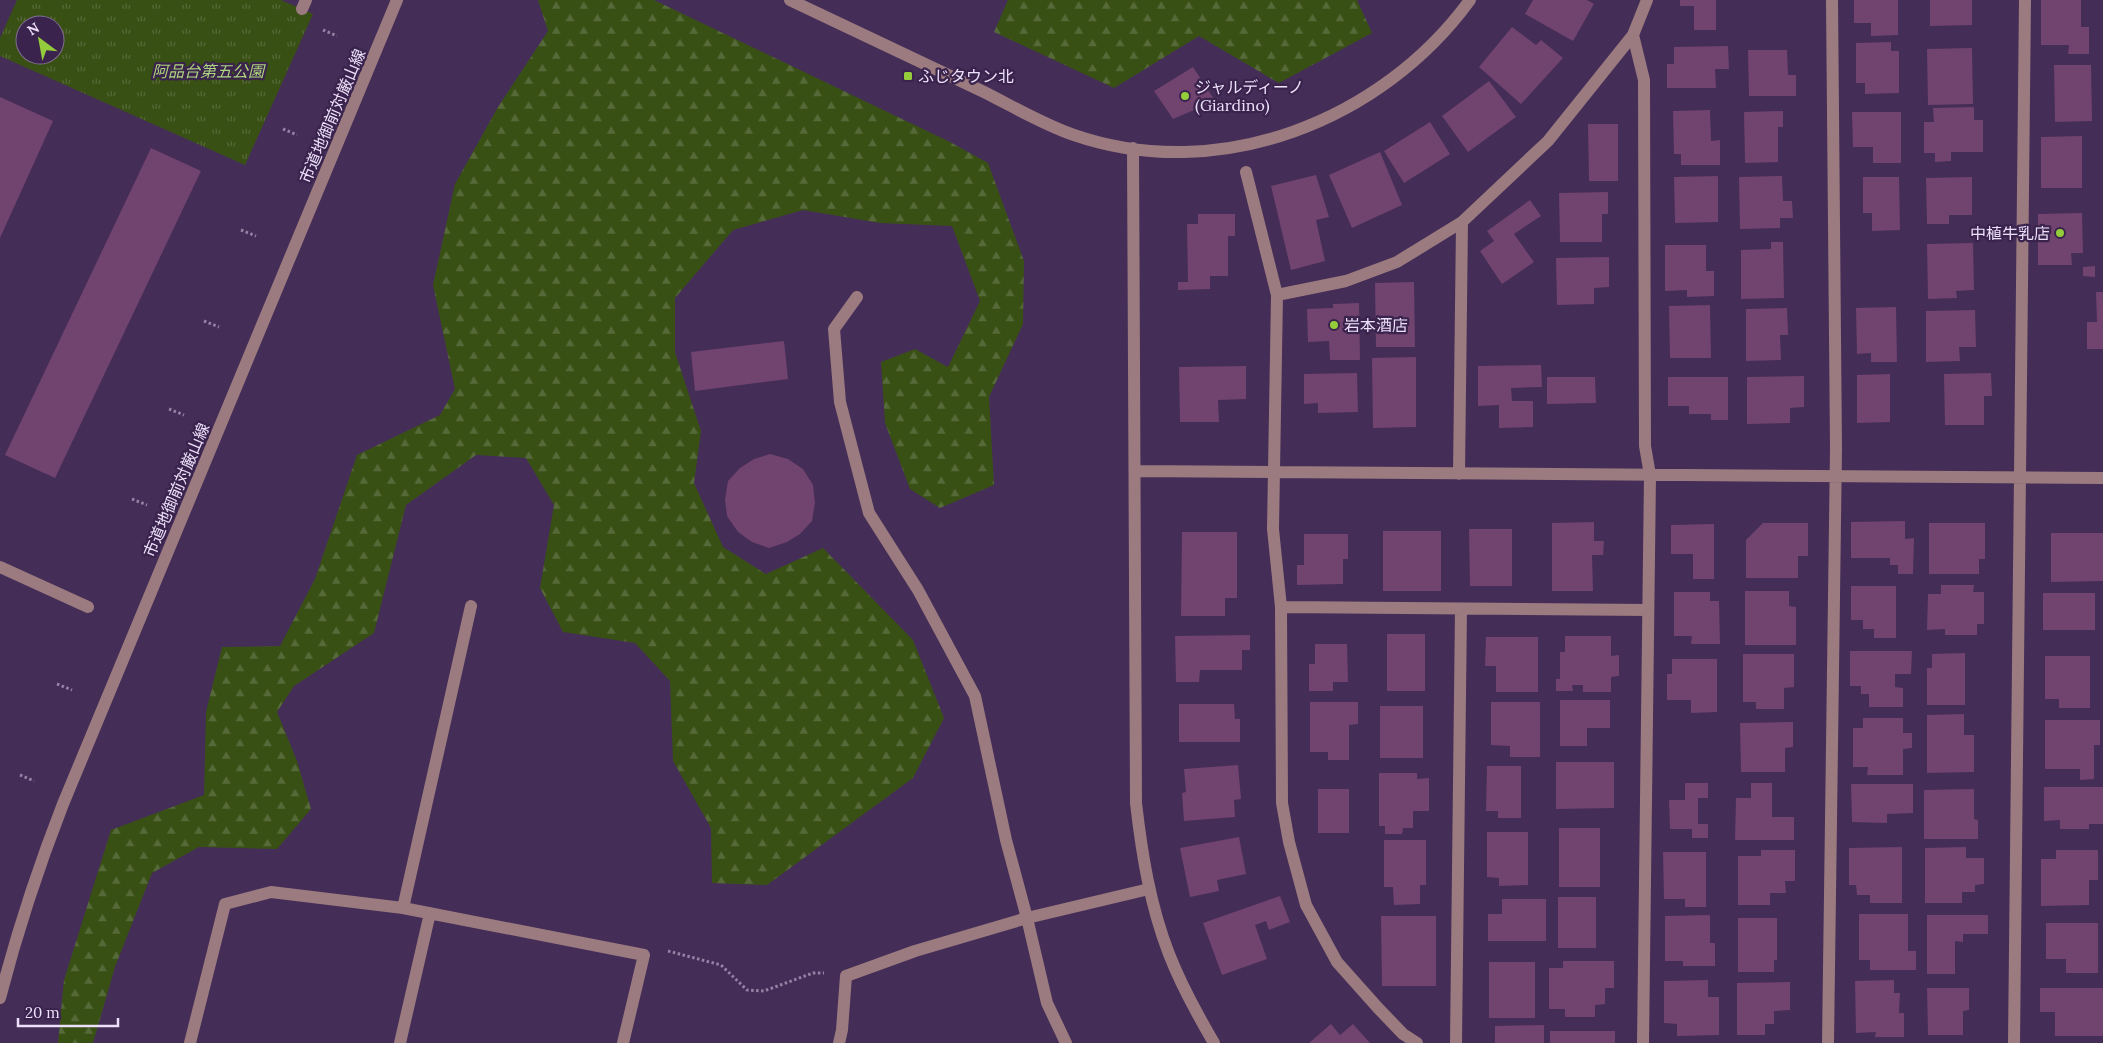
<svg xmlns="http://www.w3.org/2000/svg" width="2103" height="1043" viewBox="0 0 2103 1043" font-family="Lora,'Noto Sans JP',serif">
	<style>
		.forest { fill: url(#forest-firs) }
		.park { fill: url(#park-tufts); fill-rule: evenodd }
		.building { fill: #71436f }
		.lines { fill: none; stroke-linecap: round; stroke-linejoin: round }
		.path { stroke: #9583a5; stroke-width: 3; stroke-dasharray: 2.5 2.5; stroke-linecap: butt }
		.minor { stroke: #9b7b7f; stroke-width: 12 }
		.poi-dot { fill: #95cc3b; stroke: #3a234c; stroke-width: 2 }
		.labels { text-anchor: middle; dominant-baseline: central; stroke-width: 4.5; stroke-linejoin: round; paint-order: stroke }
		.park-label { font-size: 16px; font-style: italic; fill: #add47e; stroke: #3a234c }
		.poi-label { font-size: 16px; fill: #ede0fa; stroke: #3a234c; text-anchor: start }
		.street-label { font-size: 16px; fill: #ede0fa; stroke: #3a234c }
	</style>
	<defs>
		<pattern id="forest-firs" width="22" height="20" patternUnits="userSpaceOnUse" patternTransform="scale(1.25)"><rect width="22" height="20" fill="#395015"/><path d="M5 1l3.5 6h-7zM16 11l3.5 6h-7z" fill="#566938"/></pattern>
		<pattern id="park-tufts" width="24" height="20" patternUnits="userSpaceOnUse" patternTransform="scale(1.25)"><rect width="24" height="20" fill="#395015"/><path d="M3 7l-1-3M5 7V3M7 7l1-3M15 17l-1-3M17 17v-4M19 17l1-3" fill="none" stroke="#566938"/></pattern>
	</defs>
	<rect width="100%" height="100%" fill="#442d57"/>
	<path class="forest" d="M538,0H654L950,142L988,163L1024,261L1023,324L989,397L994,485L940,508L910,489L885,423L881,362L915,349L948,367L980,301L952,226L880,223L803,210L733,230L675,298V352L701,431L694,483L723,547L766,574L823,548L913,640L944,718L913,778L767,885L712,883L711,828L673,761L670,681L635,643L563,632L540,588L554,505L526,458L476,455L406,505L374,633L294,686L277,712L297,761L311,809L277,849L199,847L152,873L115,967L93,1043H58L64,980L111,830L204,795L206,712L222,647L280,646L315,579L357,455L440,415L455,389L433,285L455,184L498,107L548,31Z
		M1008,0H1357L1372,33L1279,83L1199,36L1114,88L994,32Z"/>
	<path class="park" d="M17,0H281L313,14L245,165L0,56V38ZM25,25H55V55H25Z"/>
	<path class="building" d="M1533,0H1587L1594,4L1573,41L1525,14Z
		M1680,0H1716V30H1694V6H1680Z
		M1854,0H1898V35L1871,36V23H1854Z
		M1930,0H1972V25L1930,26Z
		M2041,0H2081V27H2089V54H2068L2069,45H2041Z
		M1512,27L1536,45L1541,40L1563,58L1521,104L1479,67Z
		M1891,42V51H1899V93L1865,94V83H1856V43Z
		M1728,46L1729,69H1715L1716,88H1667V64H1674V47Z
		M1972,48L1973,104L1928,105L1927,49Z
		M1748,50H1787L1788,75H1796V96H1749Z
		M2054,65H2091L2092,121L2055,122Z
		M1193,67L1215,101L1173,119L1154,91Z
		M1489,81L1516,117L1468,152L1442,116Z
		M0,97L53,121L0,238Z
		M1974,107V120H1983V152H1951V161L1935,162V153H1924V122H1934L1933,108Z
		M1710,110L1711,141L1720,140V165H1681V154H1674L1673,111Z
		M1783,111V127H1778V162L1745,163L1744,112Z
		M1852,112H1901V163H1873V147H1853Z
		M1430,122L1450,154L1404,183L1384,151Z
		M1588,124H1618V181H1589Z
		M2082,136V188H2041V137Z
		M151,148L201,171L55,478L5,455Z
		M1380,152L1402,205L1352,228L1329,175Z
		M1316,175L1329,217L1316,220L1325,261L1291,270L1271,186Z
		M1718,176V222L1675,223L1674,177Z
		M1782,176L1783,201H1792L1793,218H1780V228L1740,229L1739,177Z
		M1863,177H1899L1900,230L1872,231V213H1863Z
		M1972,177V215H1949V224H1927L1926,178Z
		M1608,192V214H1602V242H1560L1559,193Z
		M1530,200L1541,216L1514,234L1534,262L1502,284L1480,251L1494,241L1487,231Z
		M2082,213L2083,253H2071L2072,265H2038V214Z
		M1198,214H1235V236H1228V276H1210V289L1178,290V282H1188L1187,224H1198Z
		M1771,242H1783L1784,298L1741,299V250L1771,249Z
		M1973,243L1974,290L1956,291L1957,298L1928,299L1927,244Z
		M1665,245H1706V271H1714V296L1687,297V290L1665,291Z
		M1609,257V287L1594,288V304L1557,305L1556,258Z
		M2095,266V277L2083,276V267Z
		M1414,282L1415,347H1376L1375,283Z
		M2096,292H2103V349H2087V322H2097Z
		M1359,303L1360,360H1330L1329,341L1308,342L1307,309L1333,308V304Z
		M1710,305L1711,358H1670L1669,306Z
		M1896,307L1897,362H1871V353L1857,354L1856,308Z
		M1787,308L1788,335H1780L1781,360L1746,361V309Z
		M1975,310L1976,347H1959L1960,361L1926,362V311Z
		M784,341L788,379L695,391L691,352Z
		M1416,357V427L1373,428L1372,358Z
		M1541,365L1542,387L1511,388L1512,401H1533V427L1499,428V405L1478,406V366Z
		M1246,366V399L1218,400L1219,422H1180L1179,367Z
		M1357,373L1358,412L1318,413V403L1304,404V374Z
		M1991,373L1992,396H1984V425H1945L1944,374Z
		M1890,374V422L1857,423V375Z
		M1804,376V407L1790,408V423L1747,424V377Z
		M1547,377H1595L1596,403L1547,404Z
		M1668,377H1728V420H1711V414H1689V406H1668Z
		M770,454L788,459L803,469L813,485L815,503L812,521L800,534L787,542L769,548L752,542L738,532L727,516L725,499L728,481L740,468L754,459Z
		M1905,521V539L1914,538L1913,574H1898V565H1890V558H1851V522Z
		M1594,522V541H1604L1603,555H1592L1593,591H1552V523Z
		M1763,523H1808V556H1798V578H1746V540Z
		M1929,523H1985V559H1979V574H1929Z
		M1714,524V579H1693V554H1671V525Z
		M1469,529H1512V586H1470Z
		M1383,531H1441V591H1383Z
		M1182,532H1237V598H1225V616H1181Z
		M2051,533H2103V581L2051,582Z
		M1304,534H1348V559H1343V584L1297,585V565H1304Z
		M1941,585H1974L1973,592H1984V624H1977V635H1945V629L1927,630L1928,594H1941Z
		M1851,586H1896V638H1874V629H1863V620H1851Z
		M1745,591H1789V606L1796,607V645H1745Z
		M1674,592H1710V601H1719L1720,644H1691L1692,636H1674Z
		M2043,593H2095V630H2043Z
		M1387,634H1425V691H1387Z
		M1250,635V650H1242V670H1200L1199,682H1176L1175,636Z
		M1565,636H1611V656L1619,655V676L1611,677V692H1583V685H1572L1573,691H1556V679H1560V652H1565Z
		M1486,637H1538V692H1496V666H1485Z
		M1315,644H1347L1348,682H1333V691H1309V664H1315Z
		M1850,651H1912L1911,674H1895V687L1903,688V707H1869V694H1861V686H1850Z
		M1965,653V705H1927V668H1932V654Z
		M1743,654H1794V687L1784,688V709H1756V702H1743Z
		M2045,656H2090V708H2059V699H2045Z
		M1672,659H1717V712L1691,713V700H1667V674H1672Z
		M1560,700H1610V728H1587V746H1560Z
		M1310,702H1358V724L1349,725V760H1328V752H1310Z
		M1491,702H1540V757H1510V746L1491,745Z
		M1179,704H1234L1235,719H1240V742H1179Z
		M1380,706H1423V758H1380Z
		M1964,714V735H1974V772L1927,773V715Z
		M1863,718H1903V733H1912V748L1903,749V775H1867L1868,767H1853V728H1863Z
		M2045,720H2100V745H2094V779L2080,780V769H2045Z
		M1793,722V747L1785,748V772H1741L1740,723Z
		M1556,762H1614V808L1556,809Z
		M1238,765L1241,799L1234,800L1235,817L1184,821L1182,793L1186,792L1184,769Z
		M1487,766H1521V818H1498V811H1486Z
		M1379,773H1417V779L1429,778V811H1413V828H1403L1402,834H1385V826H1379Z
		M1685,783H1708V798H1698V824H1708V838H1692V829H1670L1669,800H1685Z
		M1751,783H1772V817H1794V840H1735L1736,798H1751Z
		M1851,784H1913V813L1887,814V823L1852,822Z
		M2044,787H2103V824H2089V829H2060V820L2044,821Z
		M1318,789H1349V833H1318Z
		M1974,789V819L1978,820V839H1924V790Z
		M1559,828H1600V887H1559Z
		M1487,832H1528V885L1499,886V878L1487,877Z
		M1239,837L1246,874L1217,880L1219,891L1190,897L1180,848Z
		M1384,840H1426V885H1420V904L1394,905L1393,887H1384Z
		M1902,847V903H1870V895H1857L1856,885H1849V848Z
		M1966,847V858H1984V884L1975,885V892H1962V903H1925V848Z
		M1761,850H1795V881H1785L1786,893H1770V905H1738V856H1761Z
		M2056,850H2098V880H2089V905L2041,906V859H2056Z
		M1663,852H1706V907H1685V899H1664Z
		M1280,896L1290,922L1269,930L1266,921L1255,925L1267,959L1222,975L1203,923Z
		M1558,897H1596V948H1558Z
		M1502,899H1546V941H1488V914H1502Z
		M1859,914H1908V951H1916V970H1870V960H1859Z
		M1710,915V943H1715V966H1683V961H1665V916Z
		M1927,915H1988V934H1963V942L1955,941V974H1927Z
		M1381,916H1436V986H1382Z
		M1738,918H1777V960H1774V972H1738Z
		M2046,923H2098V973H2066V959H2046Z
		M1563,961H1614V988H1605V1004L1595,1005V1017H1565V1009H1549V968H1563Z
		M1489,962H1535V1018H1489Z
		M1708,980V997H1719V1035L1677,1036V1024L1664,1023V981Z
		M1894,980V993H1900L1899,1013H1904V1037H1875L1876,1032L1856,1033L1855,981Z
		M1790,982V1010L1774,1011V1024H1765V1035H1737V983Z
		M1927,988H1969V1010L1963,1011V1035H1928Z
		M2040,988H2103V1036H2055V1012H2040Z
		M1331,1024L1340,1035L1353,1024L1370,1043H1309Z
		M1544,1025V1043H1495V1026Z
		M1550,1031H1615V1043H1550Z"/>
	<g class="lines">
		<path class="path" d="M323,30L337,36
			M283,129L297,135
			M241,230L256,236
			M204,321L219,327
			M169,409L184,415
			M132,499L147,505
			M57,684L72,690
			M20,775L34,781
			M668,951L721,965L747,990L764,991L813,973H824"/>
		<path class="minor" d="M790,0C855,31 919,61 984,92C1012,106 1044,125 1074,135C1219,185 1382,121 1470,0
			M302,9L306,0
			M1633,35L1644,80L1645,446L1650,475L1643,1043
			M1133,148L1136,803C1142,855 1150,905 1169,954C1181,985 1197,1014 1214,1043
			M1246,172L1277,295L1273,529L1281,607L1282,803L1289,842L1306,905L1337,962L1378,1008L1403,1034L1417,1043
			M1277,295L1346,281L1397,262L1462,222L1548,141L1633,35L1647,0
			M857,297L834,329L840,402L869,513L918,590L975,696L1006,840L1027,918L1047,1003L1066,1043
			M1135,471L2103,478
			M1459,474L1462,222
			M0,567L88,607
			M1281,607L1648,610
			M403,908L471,606
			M0,998C17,932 38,868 63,804L397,0
			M190,1043L225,904L271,892L403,908L644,955L623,1043
			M400,1043L430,913
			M839,1043L842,1030L846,976L915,951L1027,918L1149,889
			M1456,1043L1461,609
			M1828,1043L1836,448L1832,0
			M2014,1043L2025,0"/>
	</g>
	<g class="poi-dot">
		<rect x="903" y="71" width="10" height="10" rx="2.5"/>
		<circle cx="1185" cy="96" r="5"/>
		<circle cx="2060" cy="233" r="5"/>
		<circle cx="1334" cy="325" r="5"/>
	</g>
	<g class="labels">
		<g class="park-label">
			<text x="208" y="71">阿品台第五公園</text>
		</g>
		<g class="poi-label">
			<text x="918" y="76">ふじタウン北</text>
			<text x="1195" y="87">ジャルディーノ<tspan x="1195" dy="18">(Giardino)</tspan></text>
			<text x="2050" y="233" text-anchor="end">中植牛乳店</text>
			<text x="1344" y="325">岩本酒店</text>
		</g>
		<g class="street-label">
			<text transform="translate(332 116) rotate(-67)">市道地御前対厳山線</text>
			<text transform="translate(176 490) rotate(-67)">市道地御前対厳山線</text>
		</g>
	</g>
	<g transform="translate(40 40) rotate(328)"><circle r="24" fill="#3a234c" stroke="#826f92"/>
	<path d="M0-4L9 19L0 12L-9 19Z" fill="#95cc3b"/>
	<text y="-8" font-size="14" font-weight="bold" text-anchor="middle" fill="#ede0fa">N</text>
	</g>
	<path d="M18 1018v8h100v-8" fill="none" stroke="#ede0fa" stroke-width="2.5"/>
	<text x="25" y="1018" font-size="15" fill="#ede0fa" stroke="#3a234c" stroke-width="4" paint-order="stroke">20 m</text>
</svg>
